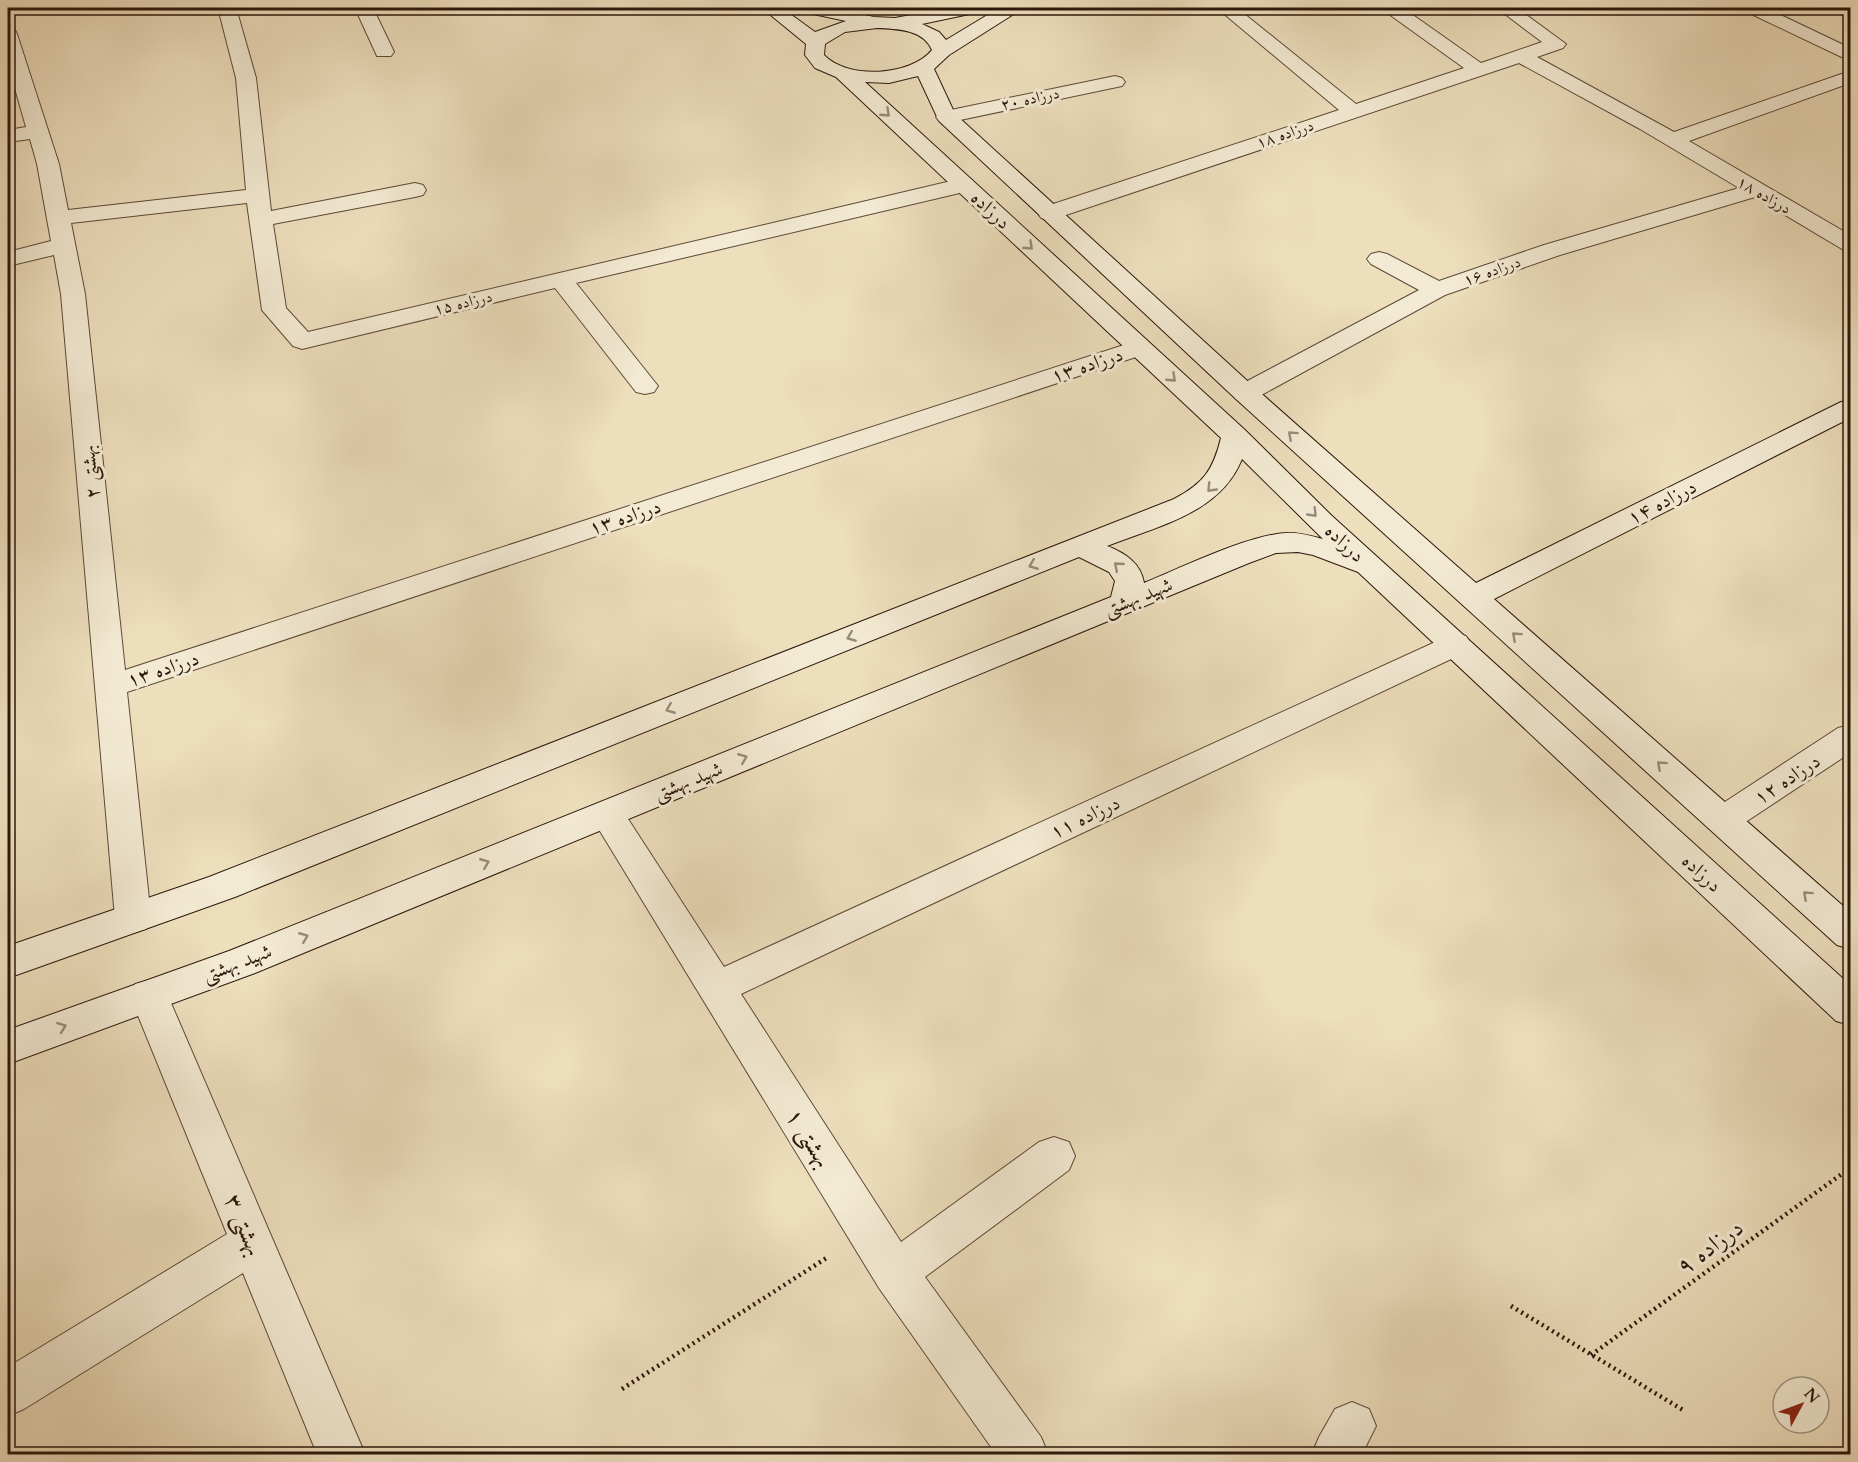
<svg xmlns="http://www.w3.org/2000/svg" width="1858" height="1462" viewBox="0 0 1858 1462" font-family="Cardo,Amiri,serif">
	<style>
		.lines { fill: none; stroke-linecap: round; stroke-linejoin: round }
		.street-casing { stroke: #5c4938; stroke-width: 2 }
		.secondary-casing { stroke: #2c170c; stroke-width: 2 }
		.path { stroke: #2c170c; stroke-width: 4.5; stroke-dasharray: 2 4; stroke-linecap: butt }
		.street { fill: #f3ead3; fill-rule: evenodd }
		.secondary { fill: #f3ead3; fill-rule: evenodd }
		.oneway { stroke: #998b79 }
		.labels { text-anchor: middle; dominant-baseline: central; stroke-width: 6; stroke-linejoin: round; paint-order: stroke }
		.far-street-label { font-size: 16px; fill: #2c170c; stroke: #f3ead3 }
		.street-label { font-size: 20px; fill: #2c170c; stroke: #f3ead3 }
		.near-street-label { font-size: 24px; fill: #2c170c; stroke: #f3ead3 }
	</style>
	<rect width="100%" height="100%" fill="#eddebc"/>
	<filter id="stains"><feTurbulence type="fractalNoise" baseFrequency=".00333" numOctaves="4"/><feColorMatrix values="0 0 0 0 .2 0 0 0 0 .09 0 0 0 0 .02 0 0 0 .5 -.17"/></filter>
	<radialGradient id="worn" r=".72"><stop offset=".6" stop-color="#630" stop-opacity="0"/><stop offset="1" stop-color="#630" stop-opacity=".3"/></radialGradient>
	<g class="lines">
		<defs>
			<path id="street" d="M218,8H236L256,78L271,211L415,183L423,185L426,190L423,195L415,197L273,224L286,308L308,332L964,178L972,180L975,185L972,190L964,192L576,283L658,386L654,392L645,394L636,392L555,288L302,349L293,346L262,310L247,203L71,223L85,294L125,670L1130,343L1139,340L1148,343L1152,348L1148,353L127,692L151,918L146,929L133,933L120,929L115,918L61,294L54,255L8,266V252L51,241L37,164L30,139L8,142V130L26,127L8,64V28L15,30L17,34L59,164L68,210L246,190L236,78Z
				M355,8H373L394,52L391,56H377Z
				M1217,8H1237L1356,104L1464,68L1386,12L1383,8H1403L1481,63L1542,42L1497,8H1517L1566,44L1563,48L1537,57L1674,132L1850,71V83L1689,141L1850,235V251L1842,249L1755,197L1560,255L1445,295L1254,399L1245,401L1236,399L1232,393L1236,387L1419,290L1371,264L1367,259L1371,254L1379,252L1387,254L1439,281L1544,245L1739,188L1640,129L1519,63L1057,218L1049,220L1041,218L1038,213L1041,208L1339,110Z
				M1744,8H1766L1850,48V61L1747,12Z
				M1115,76L1122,78L1125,82L1122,86L946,123L939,121L936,117L939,113L946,111Z
				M1455,633L1466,636L1471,644L1466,652L741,994L901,1242L1039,1142L1054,1137L1069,1142L1075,1156L1069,1170L925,1277L1041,1437L1048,1454H996L879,1288L595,823L590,814L595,805L607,801L619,805L724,967Z
				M1850,725V753L1735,829L1723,833L1711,829L1706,820L1711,811L1838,728Z
				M149,980L163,984L168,996L365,1454H317L243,1273L24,1409L8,1416V1367L227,1234L130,996L135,984Z
				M1352,1402L1369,1409L1376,1426L1362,1454H1312L1319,1437L1335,1409Z"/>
			<path id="secondary" d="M762,8H782L815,32L846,21L804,12L801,8H834L874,17L895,18L948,8H982L979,12L922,24L939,32L946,40L999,8H1020L1017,12L949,55L934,69L955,114L1254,387L1476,583L1841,402L1850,400V418L1494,599L1850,912V949L1837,945L1236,399L939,121L918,76L889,83L865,82L1245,430L1332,516L1850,985V1025L1836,1021L1358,572L1313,555L1298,552L1276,553L1249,563L255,973L8,1064V1030L229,951L1111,597L1115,581L1109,572L1079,557L235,897L8,978V946L209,877L1174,499C1204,483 1213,470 1221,438L836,77L815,68L805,55L806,44ZM877,28C897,29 923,29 932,50C911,76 848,80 824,55L825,44L845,32ZM1242,459L1323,539C1311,536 1298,532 1286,533C1248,535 1181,568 1144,583C1141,563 1125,553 1107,546C1157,526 1220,514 1242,459Z"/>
		</defs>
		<use href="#street" class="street-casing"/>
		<use href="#secondary" class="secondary-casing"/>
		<path class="path" d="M1511,1306L1683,1410
			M1591,1355L1850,1168
			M622,1389L828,1257"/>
		<use href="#street" class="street"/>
		<use href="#secondary" class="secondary"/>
	</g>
	<defs><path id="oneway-chevron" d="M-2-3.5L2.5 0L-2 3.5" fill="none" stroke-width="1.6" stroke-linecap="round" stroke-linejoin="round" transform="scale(1.5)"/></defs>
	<g class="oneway">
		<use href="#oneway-chevron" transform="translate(886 113) rotate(43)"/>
		<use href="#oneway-chevron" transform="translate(1029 246) rotate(43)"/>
		<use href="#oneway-chevron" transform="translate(1172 378) rotate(43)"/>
		<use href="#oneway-chevron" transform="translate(1292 435) rotate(-138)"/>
		<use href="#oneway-chevron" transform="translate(1211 488) rotate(134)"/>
		<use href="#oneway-chevron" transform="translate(1313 513) rotate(46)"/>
		<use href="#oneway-chevron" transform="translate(1033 565) rotate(158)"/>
		<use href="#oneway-chevron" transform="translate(1118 566) rotate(-139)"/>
		<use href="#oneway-chevron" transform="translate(1516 636) rotate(-138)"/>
		<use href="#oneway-chevron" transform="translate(851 637) rotate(158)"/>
		<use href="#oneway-chevron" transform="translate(670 709) rotate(158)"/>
		<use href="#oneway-chevron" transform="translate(743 758) rotate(-22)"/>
		<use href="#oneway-chevron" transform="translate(1661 765) rotate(-138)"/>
		<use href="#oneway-chevron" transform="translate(485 863) rotate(-22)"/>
		<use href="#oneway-chevron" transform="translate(1807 895) rotate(-138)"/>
		<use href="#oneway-chevron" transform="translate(304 937) rotate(-22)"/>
		<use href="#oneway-chevron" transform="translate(62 1027) rotate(-20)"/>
	</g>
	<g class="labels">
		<g class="far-street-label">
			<text transform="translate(1030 99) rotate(-12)">درزاده ۲۰</text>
			<text transform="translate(1285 134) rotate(-18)">درزاده ۱۸</text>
			<text transform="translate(1764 195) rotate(30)">درزاده ۱۸</text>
			<text transform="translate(1492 271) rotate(-19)">درزاده ۱۶</text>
			<text transform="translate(463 303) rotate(-13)">درزاده ۱۵</text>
		</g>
		<g class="street-label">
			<text transform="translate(991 210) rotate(43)">درزاده</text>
			<text transform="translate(1087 365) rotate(-18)">درزاده ۱۳</text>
			<text transform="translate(90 472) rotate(-96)">بهشتی ۲</text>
			<text transform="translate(1662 502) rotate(-27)">درزاده ۱۴</text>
			<text transform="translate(625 517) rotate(-18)">درزاده ۱۳</text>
			<text transform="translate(1345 543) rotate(43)">درزاده</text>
			<text transform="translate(1138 597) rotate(-22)">شهید بهشتی</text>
			<text transform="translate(163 669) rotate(-18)">درزاده ۱۳</text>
			<text transform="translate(1787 779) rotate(-33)">درزاده ۱۲</text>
			<text transform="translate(688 781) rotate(-22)">شهید بهشتی</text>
			<text transform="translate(1085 817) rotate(-25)">درزاده ۱۱</text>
			<text transform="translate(1702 873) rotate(43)">درزاده</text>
			<text transform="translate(237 963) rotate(-21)">شهید بهشتی</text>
		</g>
		<g class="near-street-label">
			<text transform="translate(809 1138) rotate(58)">بهشتی ۱</text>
			<text transform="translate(244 1225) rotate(67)">بهشتی ۳</text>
			<text transform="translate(1710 1247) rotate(-36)">درزاده ۹</text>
		</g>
	</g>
	<rect width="1858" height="1462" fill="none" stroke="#eddebc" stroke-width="30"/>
	<rect x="9" y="9" width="1840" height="1444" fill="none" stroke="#2c170c" stroke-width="3"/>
	<rect x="15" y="15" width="1828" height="1432" fill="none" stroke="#2c170c" stroke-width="1.5"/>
	<g transform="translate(1801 1405) rotate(49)"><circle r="28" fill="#f3ead3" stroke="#a39683" stroke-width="1.5"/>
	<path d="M0-4.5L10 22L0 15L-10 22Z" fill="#8f2418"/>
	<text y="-9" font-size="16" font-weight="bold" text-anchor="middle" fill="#2c170c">N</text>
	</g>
	<rect width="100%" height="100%" filter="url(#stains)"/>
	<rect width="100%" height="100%" fill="url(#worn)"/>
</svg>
